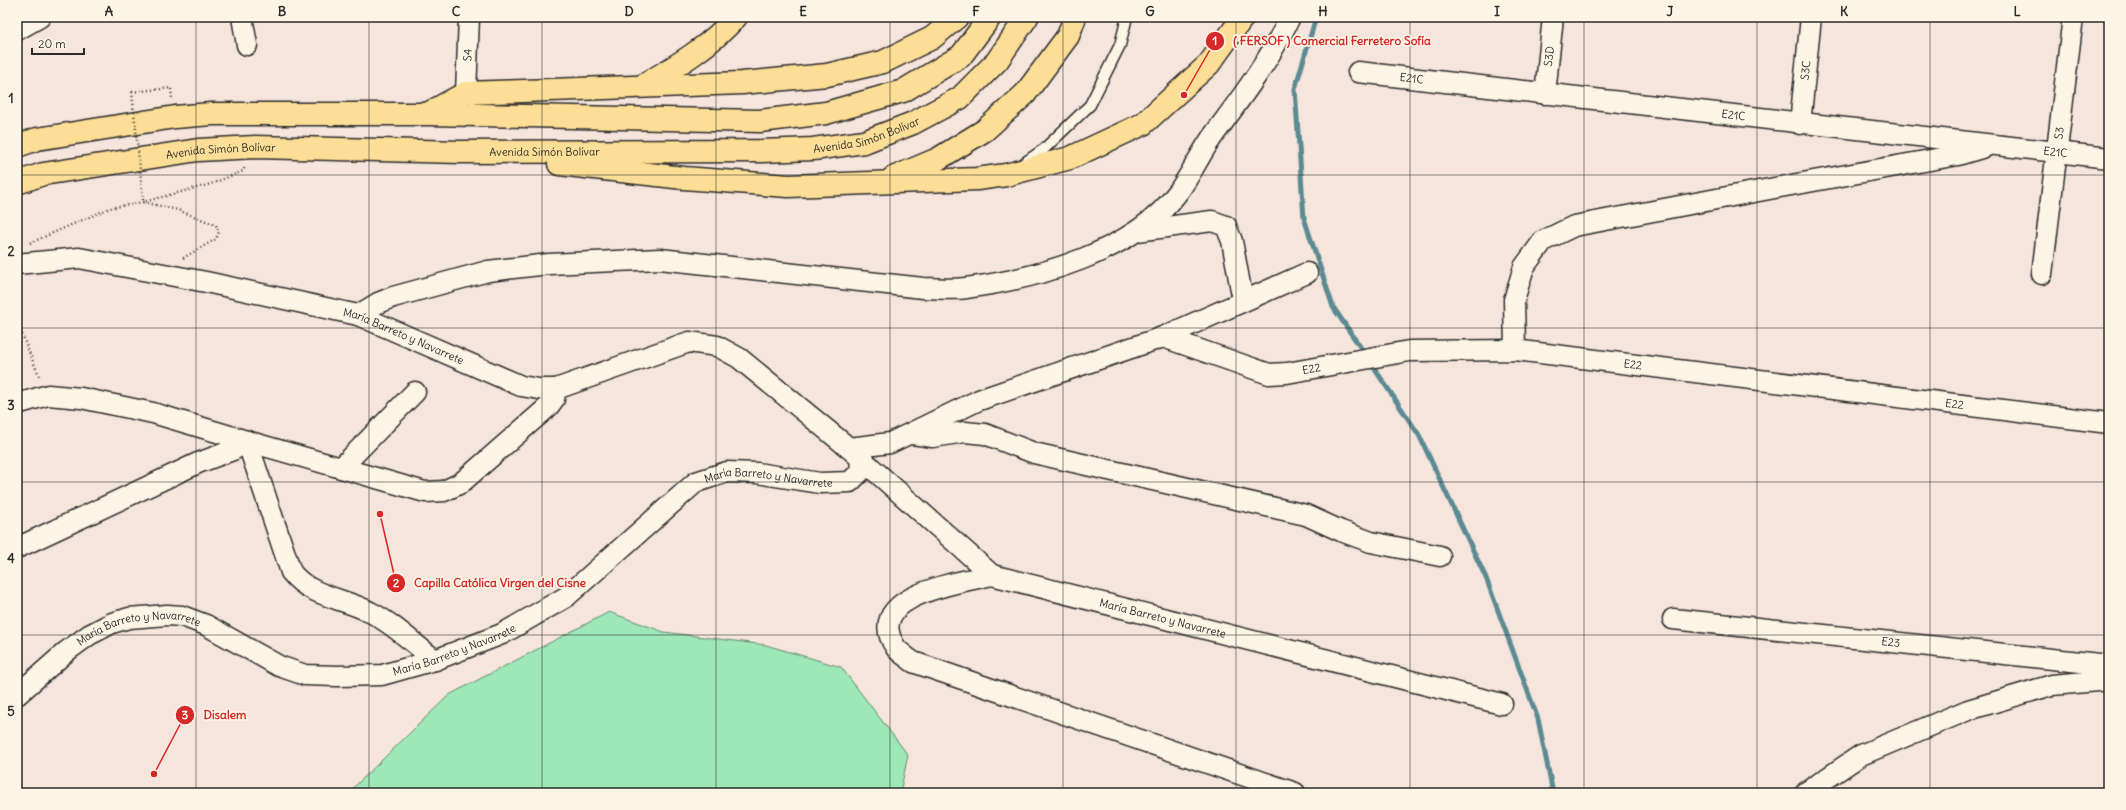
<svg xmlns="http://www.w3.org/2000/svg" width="2126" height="810" viewBox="0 0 2126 810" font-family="Delius,sans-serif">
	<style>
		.green { fill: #9ee7b6; stroke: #648970 }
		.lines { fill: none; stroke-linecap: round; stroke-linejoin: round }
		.stream { stroke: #5b8a92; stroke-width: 5 }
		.lane-casing { stroke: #2b2b2b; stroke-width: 13 }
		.street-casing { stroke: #2b2b2b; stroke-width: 23 }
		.highway-casing { stroke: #2b2b2b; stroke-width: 25 }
		.path { stroke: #2b2b2b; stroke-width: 2.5; stroke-dasharray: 1 3; stroke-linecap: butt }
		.lane { stroke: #fcf5e5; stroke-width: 10 }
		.street { stroke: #fcf5e5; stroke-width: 20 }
		.highway { stroke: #fcde96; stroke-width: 22 }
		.path-bridge { stroke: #2b2b2b; stroke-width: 2.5; stroke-dasharray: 1 3; stroke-linecap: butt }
		.grid { fill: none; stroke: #2b2b2b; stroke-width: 1; stroke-opacity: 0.55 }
		.labels { text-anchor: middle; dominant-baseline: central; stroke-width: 3.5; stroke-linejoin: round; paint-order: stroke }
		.street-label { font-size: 11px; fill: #2b2b2b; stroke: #fcf5e5 }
		.leader { fill: none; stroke: #d62828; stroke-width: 1.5 }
		.callout-dot { fill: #d62828; stroke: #fcf5e5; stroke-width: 1.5 }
		.mark-label { font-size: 12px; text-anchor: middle; font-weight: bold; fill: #fff }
		.callout-label { font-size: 12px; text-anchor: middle; font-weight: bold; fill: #d62828; stroke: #fcf5e5; stroke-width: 3.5; stroke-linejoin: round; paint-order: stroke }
		.neatline { fill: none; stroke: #2b2b2b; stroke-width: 1.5 }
		.grid-label { font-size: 13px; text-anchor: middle; font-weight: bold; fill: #2b2b2b }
	</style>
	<rect width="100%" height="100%" fill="#f5e5dd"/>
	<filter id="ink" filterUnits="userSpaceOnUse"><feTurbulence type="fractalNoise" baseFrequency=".025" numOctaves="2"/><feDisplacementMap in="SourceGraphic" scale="8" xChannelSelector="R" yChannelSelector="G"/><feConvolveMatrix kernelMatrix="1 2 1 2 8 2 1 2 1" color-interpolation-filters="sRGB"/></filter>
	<g filter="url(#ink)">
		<path class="green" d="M609,612L664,632L766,645L841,667L908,755L900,793H348L449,695Z"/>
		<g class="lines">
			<path class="stream" d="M1316,17L1295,89L1304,218L1333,307L1365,354
				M1370,362L1419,435L1486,578L1538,719L1553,793"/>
			<defs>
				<path id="lane" d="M1024,163L1044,149L1090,105L1120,45L1127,17"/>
				<g id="street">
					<path d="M242,17L247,45"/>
					<path d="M17,30L40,17"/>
					<path id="s1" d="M1358,72L2109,158"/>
					<path id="s2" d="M466,93L469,17"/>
					<path id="s3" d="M1545,94L1553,17"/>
					<path id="s4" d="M1800,124L1811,17"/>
					<path d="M1137,231L1212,221L1226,226L1232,241L1243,301"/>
					<path id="s5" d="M17,264L79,258L206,282L358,315L521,386L539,389H556L689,342L717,346L739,358L849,448L992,575L1502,704"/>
					<path id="s6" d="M2042,274L2073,17"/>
					<path d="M358,315L378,303L393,297L488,271L549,264L660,259L923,288C937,288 952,290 966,288C1035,279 1135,252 1178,192C1191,175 1200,154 1213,136C1241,98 1270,60 1290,17"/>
					<path id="s7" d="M1163,337L1269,374L1287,373L1409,351L1515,350L2109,423"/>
					<path d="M1515,350L1514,300L1524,267L1543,241L1574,226L1780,187L1958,155L1985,147"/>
					<path d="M17,404L48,395L81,398L153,413L247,441L425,492L444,491L461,483L548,407L554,399L556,389"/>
					<path d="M912,434L933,437L965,432L985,434L1034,453L1306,515L1341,531L1371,542L1440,556"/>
					<path d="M849,448L890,443L979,400L1163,337L1307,273"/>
					<path d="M341,468L415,392"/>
					<path d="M17,548L198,463L233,450L247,441L291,572C310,597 344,598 370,612C394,624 414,644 435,660"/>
					<path d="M992,575C962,582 860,595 896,648C900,653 908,658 913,662L1295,793"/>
					<path id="s8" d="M1673,619L2109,665"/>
					<path id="s9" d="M17,695L67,651L89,635L112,623L129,618L167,615L182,616L206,625L279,666L305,675L337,676L382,675L435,660L502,634L566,597L696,482L727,472L757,473L820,483L850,482L860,472L861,460"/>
					<path d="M1805,793L1861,755L1968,710L2052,685L2109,680"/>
				</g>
				<g id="highway">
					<path d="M644,85C678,65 710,46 736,17"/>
					<path d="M429,113L466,93L742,83L827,75L883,62L932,38L957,17"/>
					<path d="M17,146L37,139L175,117L211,114H428L760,121L826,113L903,91L961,56L990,17"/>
					<path d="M559,164L684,178L788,186L977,179L1006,175L1070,158L1143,124L1209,64L1243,17"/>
					<path d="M893,178L938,159L985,130L1025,94L1068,36L1075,17"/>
					<path id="s10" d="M17,183L43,174L198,150L255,147L461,152L762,151L813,149L864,142L913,123L960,98L997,61L1027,17"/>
				</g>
			</defs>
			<use href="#lane" class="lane-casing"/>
			<use href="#street" class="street-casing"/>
			<use href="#highway" class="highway-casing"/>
			<path class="path" d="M132,92L171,88L172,99
				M143,199V202L178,210L216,225L219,232L216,239L183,258
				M30,243L110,208L143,202L211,184L243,171L245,167
				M17,319L25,342L40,378"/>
			<use href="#lane" class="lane"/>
			<use href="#street" class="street"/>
			<use href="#highway" class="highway"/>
			<path class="path-bridge" d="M132,92L143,199"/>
		</g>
	</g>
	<path class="grid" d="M196,17V793M369,17V793M542,17V793M716,17V793M890,17V793M1063,17V793M1236,17V793M1410,17V793M1584,17V793M1757,17V793M1930,17V793M17,175H2109M17,328H2109M17,482H2109M17,635H2109"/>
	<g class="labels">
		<g class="street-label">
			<text stroke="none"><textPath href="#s2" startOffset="38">S4</textPath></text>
			<text stroke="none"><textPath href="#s3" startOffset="38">S3D</textPath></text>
			<text stroke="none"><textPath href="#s4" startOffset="54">S3C</textPath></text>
			<text stroke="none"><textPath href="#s1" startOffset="54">E21C</textPath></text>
			<text stroke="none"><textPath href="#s1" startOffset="378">E21C</textPath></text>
			<text stroke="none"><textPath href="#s10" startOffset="855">Avenida Simón Bolívar</textPath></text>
			<text stroke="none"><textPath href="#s6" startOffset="142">S3</textPath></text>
			<text stroke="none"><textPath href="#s10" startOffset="207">Avenida Simón Bolívar</textPath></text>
			<text stroke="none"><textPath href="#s10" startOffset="531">Avenida Simón Bolívar</textPath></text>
			<text stroke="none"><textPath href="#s1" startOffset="702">E21C</textPath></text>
			<text stroke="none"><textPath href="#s5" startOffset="397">María Barreto y Navarrete</textPath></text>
			<text stroke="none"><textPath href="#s7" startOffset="479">E22</textPath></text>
			<text stroke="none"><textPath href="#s7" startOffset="155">E22</textPath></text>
			<text stroke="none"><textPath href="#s7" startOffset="803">E22</textPath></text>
			<text stroke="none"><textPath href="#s9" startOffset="853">María Barreto y Navarrete</textPath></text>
			<text stroke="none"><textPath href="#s5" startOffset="1264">María Barreto y Navarrete</textPath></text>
			<text stroke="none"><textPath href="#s9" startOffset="145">María Barreto y Navarrete</textPath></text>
			<text stroke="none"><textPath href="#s8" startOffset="219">E23</textPath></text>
			<text stroke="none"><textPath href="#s9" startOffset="481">María Barreto y Navarrete</textPath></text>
		</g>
	</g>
	<path class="leader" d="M1184 95L1215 41M380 514L396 583M154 774L185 715"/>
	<g class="callout-dot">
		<circle cx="1184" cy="95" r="4"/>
		<circle cx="380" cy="514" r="4"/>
		<circle cx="154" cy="774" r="4"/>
		<circle cx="1215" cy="41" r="10"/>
		<circle cx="396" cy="583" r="10"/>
		<circle cx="185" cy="715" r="10"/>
	</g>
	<g class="mark-label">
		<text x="1215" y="45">1</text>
		<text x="396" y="587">2</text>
		<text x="185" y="719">3</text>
	</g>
	<g class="callout-label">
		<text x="1332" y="45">( FERSOF ) Comercial Ferretero Sofía</text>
		<text x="500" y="587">Capilla Católica Virgen del Cisne</text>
		<text x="225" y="719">Disalem</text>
	</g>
	<rect width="2126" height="810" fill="none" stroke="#fcf5e5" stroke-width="44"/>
	<path d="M32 48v6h52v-6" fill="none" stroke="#2b2b2b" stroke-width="2"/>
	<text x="38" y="48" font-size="12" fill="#2b2b2b" stroke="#fcf5e5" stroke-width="3" paint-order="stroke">20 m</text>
	<rect x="22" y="22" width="2082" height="766" class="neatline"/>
	<g class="grid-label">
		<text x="109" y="16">A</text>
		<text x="282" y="16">B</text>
		<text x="456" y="16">C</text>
		<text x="629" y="16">D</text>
		<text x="803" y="16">E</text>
		<text x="976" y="16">F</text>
		<text x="1150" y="16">G</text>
		<text x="1323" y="16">H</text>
		<text x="1497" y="16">I</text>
		<text x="1670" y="16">J</text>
		<text x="1844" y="16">K</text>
		<text x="2017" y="16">L</text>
		<text x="11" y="103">1</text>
		<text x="11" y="256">2</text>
		<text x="11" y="410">3</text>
		<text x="11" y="563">4</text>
		<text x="11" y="716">5</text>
	</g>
</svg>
